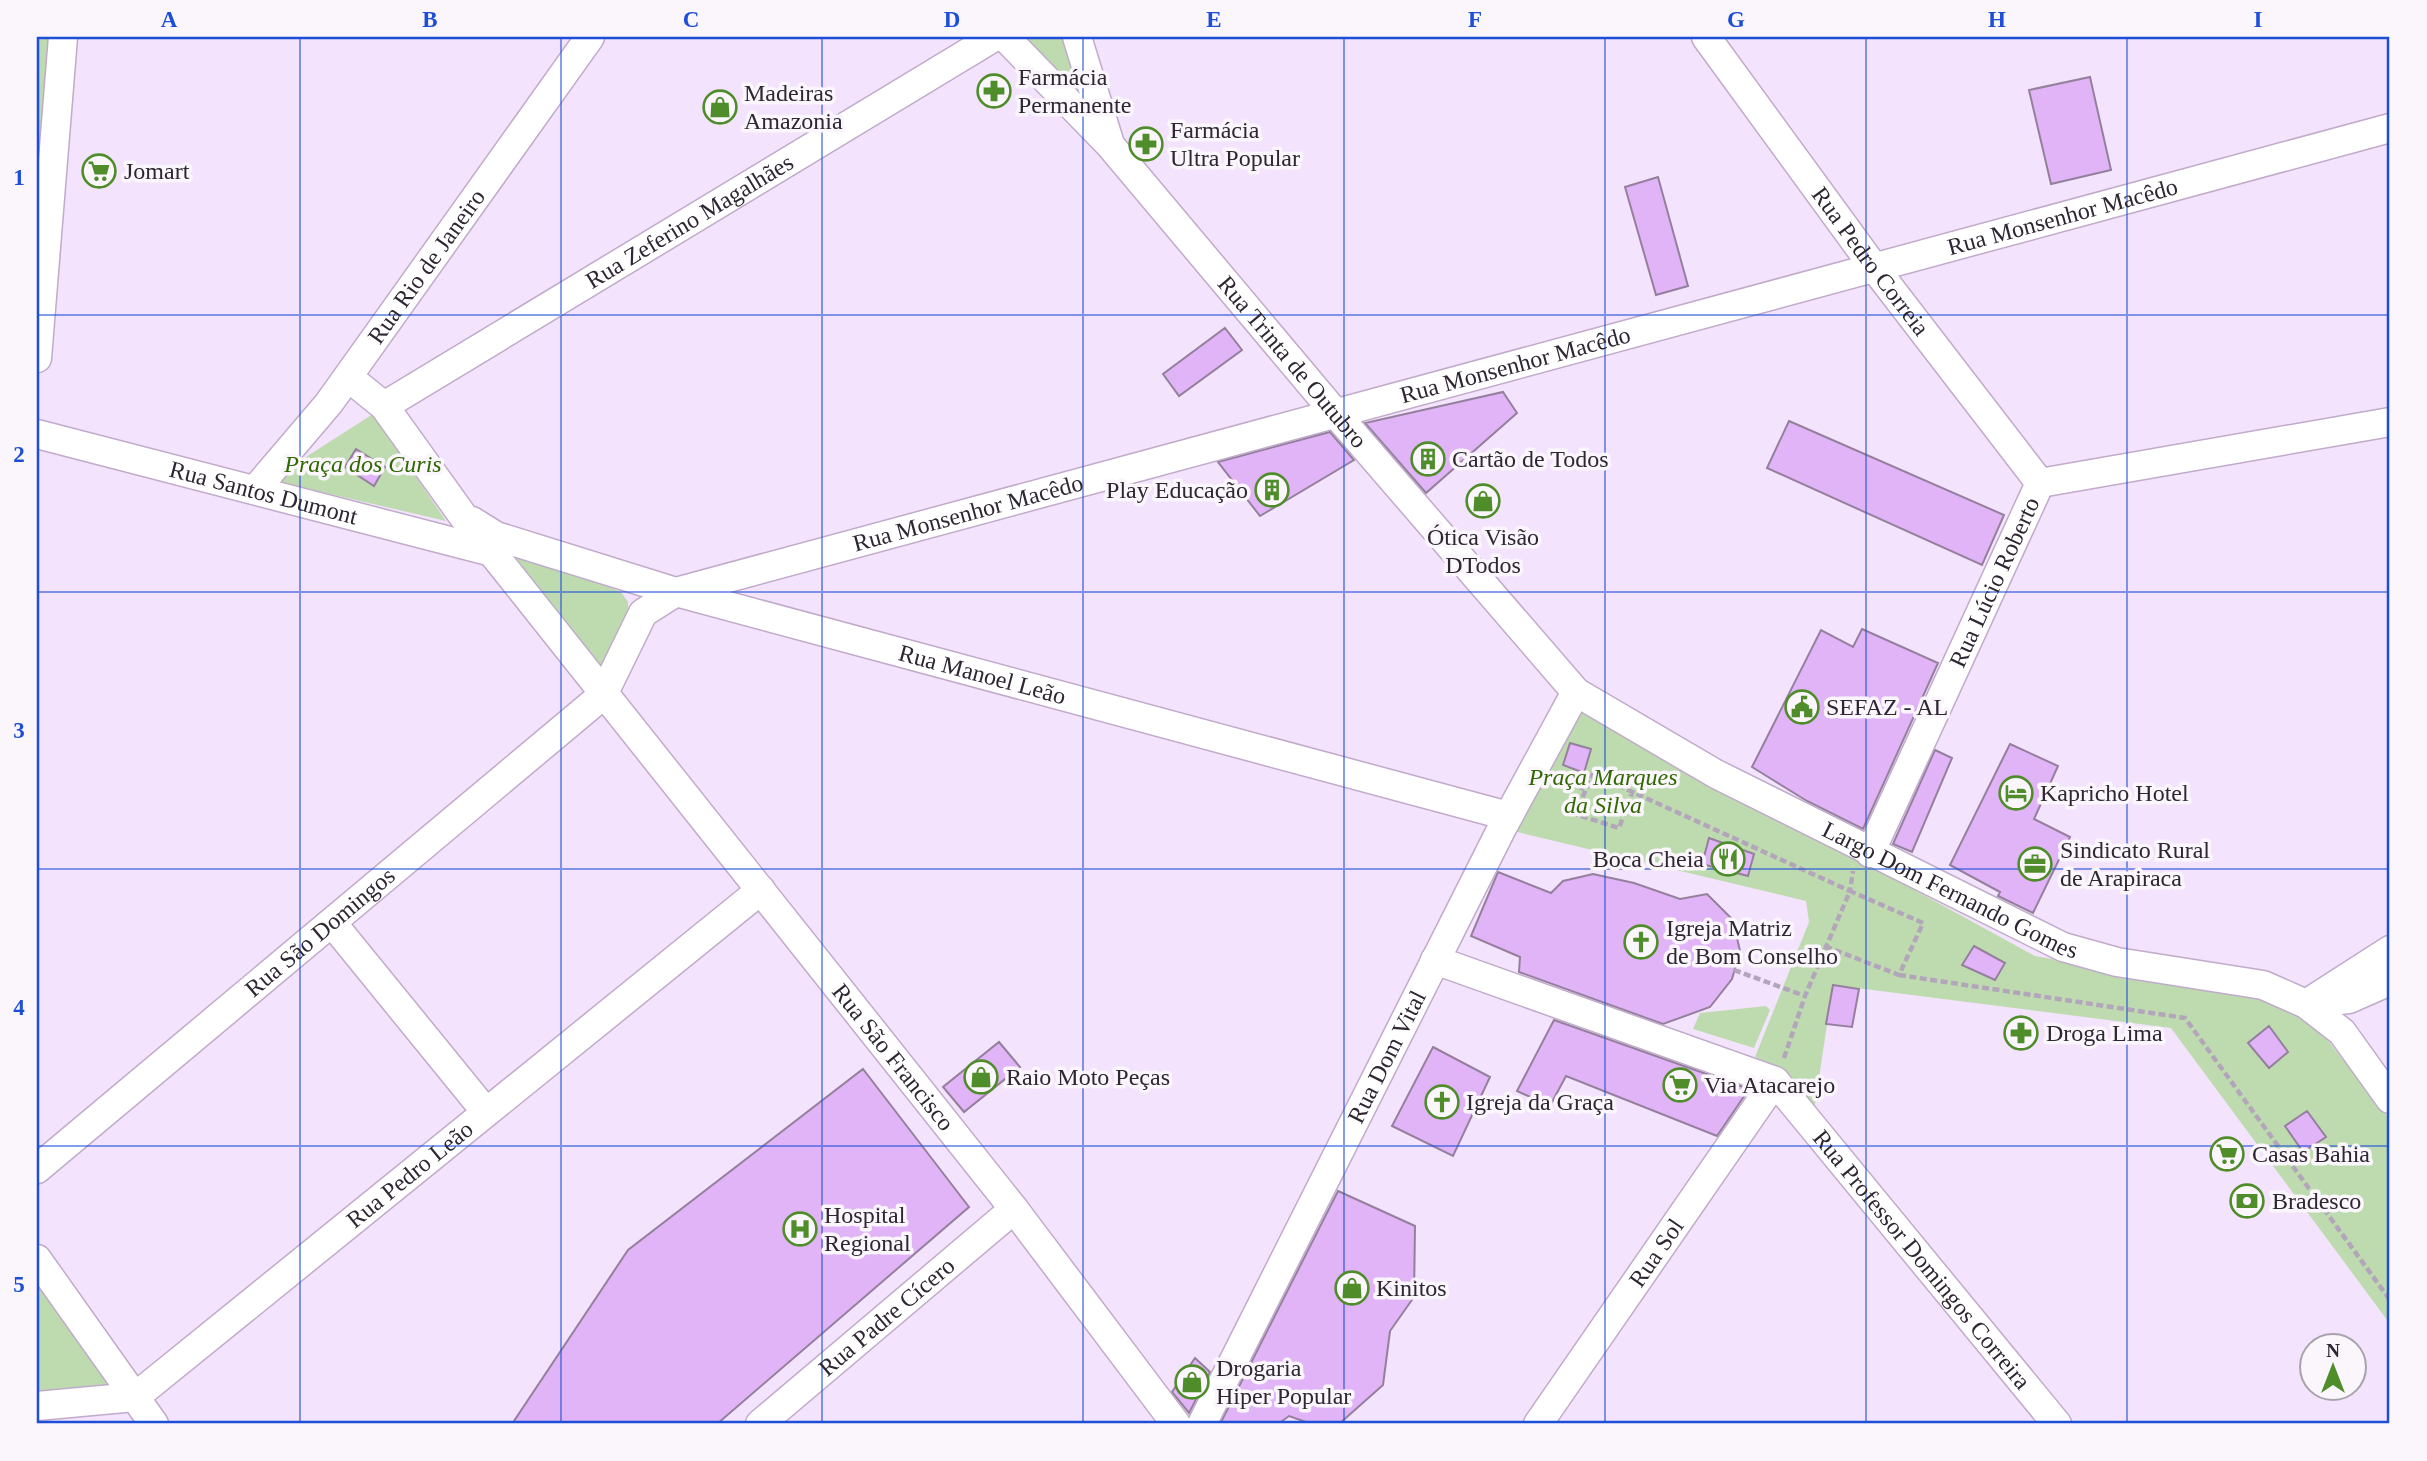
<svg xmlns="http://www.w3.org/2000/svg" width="2427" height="1461" viewBox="0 0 2427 1461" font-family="Georgia,serif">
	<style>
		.green { fill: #bedbb0 }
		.building { fill: #e1b3f7; stroke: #94809d; stroke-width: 2 }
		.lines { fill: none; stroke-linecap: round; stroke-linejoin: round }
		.minor-casing { stroke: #c0abca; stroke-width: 31 }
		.path { stroke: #b3a5ba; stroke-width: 4.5; stroke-dasharray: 7 3.5; stroke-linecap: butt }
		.minor { stroke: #fff; stroke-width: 28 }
		.grid { fill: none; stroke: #1d4ed8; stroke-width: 2; stroke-opacity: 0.55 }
		.labels { text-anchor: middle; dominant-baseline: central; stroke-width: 7; stroke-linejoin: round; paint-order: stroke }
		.poi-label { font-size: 24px; fill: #2e2632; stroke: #faf6fc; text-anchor: start }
		.street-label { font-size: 24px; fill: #2e2632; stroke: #faf6fc }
		.park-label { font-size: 24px; font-style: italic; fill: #306801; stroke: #faf6fc }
		.neatline { fill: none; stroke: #1d4ed8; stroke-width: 2.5 }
		.grid-label { font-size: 23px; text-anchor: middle; font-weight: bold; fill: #1d4ed8 }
	</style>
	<rect width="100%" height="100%" fill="#f4e3fd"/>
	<path class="green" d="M37,37H63L37,358Z
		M1005,37H1077L1110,145Z
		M373,414L446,521L270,480Z
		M483,536L621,592L628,602V612L600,672Z
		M1580,707L2035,956L2264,997L2298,1013L2323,1034L2390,1120V1324L2171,1028L1833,985L1814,1111L1780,1069L1755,1057L1809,922L1806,901L1513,831Z
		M1766,1006L1770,1010L1754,1048L1693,1029L1700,1013Z
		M37,1259L135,1397L37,1406Z"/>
	<path class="building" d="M2090,77L2111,170L2051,184L2029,90Z
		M1658,177L1688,286L1656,295L1625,187Z
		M1225,328L1242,350L1179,396L1163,374Z
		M1503,392L1517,413L1426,493L1365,423Z
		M1789,421L2004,515L1982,565L1767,468Z
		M1330,432L1354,460L1260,516L1218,462Z
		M356,449L385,467L374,486L345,467Z
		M1862,629L1938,663L1863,829L1807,801L1752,767L1821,630L1853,647Z
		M1570,743L1591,749L1584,773L1563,765Z
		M2010,744L2058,766L2034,819L2070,837L2033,913L1998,896L2000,892L1950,865Z
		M1935,750L1952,758L1912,852L1893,844Z
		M1709,838L1754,854L1748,876L1702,864Z
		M1498,872L1551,893L1563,881L1593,874L1634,883L1680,899L1707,894L1733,920L1740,951L1732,979L1710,1007L1663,1024L1519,972L1520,957L1471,936Z
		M1974,946L2005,963L1995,980L1962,965Z
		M1833,985L1859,989L1852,1027L1826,1024Z
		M1554,1020L1749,1089L1717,1136L1566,1076L1550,1106L1517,1091Z
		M2269,1026L2288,1052L2269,1068L2248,1043Z
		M999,1042L1020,1067L964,1112L943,1087Z
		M1433,1047L1490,1077L1453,1156L1392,1126Z
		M863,1069L969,1207L717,1424H512L628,1250Z
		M2307,1111L2326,1137L2303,1152L2285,1126Z
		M1338,1191L1415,1226L1414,1297L1390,1331L1383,1385L1339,1424H1312L1289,1416L1278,1424H1220Z
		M1195,1358L1210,1372L1189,1413L1172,1392Z"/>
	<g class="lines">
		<defs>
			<g id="minor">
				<path id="s1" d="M1005,37L1110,145L1336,414L1576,692L1716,774L2063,947L2117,962L2263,985L2306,1004L2342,1032L2390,1099"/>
				<path d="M1077,37L1109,141"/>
				<path id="s2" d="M1706,37L1873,266L2040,483"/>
				<path d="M37,358L63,37"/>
				<path id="s3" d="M348,377L384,406L463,516L1014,1209L1176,1424"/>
				<path id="s4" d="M384,406L994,37"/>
				<path id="s5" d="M37,434L492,552"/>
				<path d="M2040,483L2390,422"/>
				<path id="s6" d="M255,490L329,403L590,37"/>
				<path id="s7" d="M472,521L496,536L676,592L1508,816"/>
				<path id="s8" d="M1870,853L2040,483"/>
				<path d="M333,924L486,1112"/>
				<path id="s9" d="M1435,960L1775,1081L2057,1424"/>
				<path d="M2319,1002L2349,999L2390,981"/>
				<path d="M2306,1004L2390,950"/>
				<path id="s10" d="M37,1169L603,695L643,613L676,592L2390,128"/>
				<path d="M37,1259L154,1424"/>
				<path id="s11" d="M37,1406L135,1397L761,890"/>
				<path id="s12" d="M760,1424L1014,1209"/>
				<path id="s13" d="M1202,1424L1502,828L1576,692"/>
				<path id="s14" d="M1538,1424L1775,1081"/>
			</g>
		</defs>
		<use href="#minor" class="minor-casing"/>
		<path class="path" d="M1558,778L1586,790
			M1633,790L1619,828L1575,814L1593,774L1850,891L1853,871
			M1734,970L1805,996L1850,891L1923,923L1899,975L1827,947
			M1899,975L2185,1018L2390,1300
			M1784,1058L1805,996"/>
		<use href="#minor" class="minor"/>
	</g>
	<path class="grid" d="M300,37V1424M561,37V1424M822,37V1424M1083,37V1424M1344,37V1424M1605,37V1424M1866,37V1424M2127,37V1424M37,315H2390M37,592H2390M37,869H2390M37,1146H2390"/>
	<defs>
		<symbol id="pharmacy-ring" viewBox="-11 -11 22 22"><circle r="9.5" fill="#faf6fc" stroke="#4f8c2a" stroke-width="1.5"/><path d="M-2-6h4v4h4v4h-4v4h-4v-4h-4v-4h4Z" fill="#4f8c2a"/></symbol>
		<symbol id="shop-ring" viewBox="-11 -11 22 22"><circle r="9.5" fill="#faf6fc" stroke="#4f8c2a" stroke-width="1.5"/><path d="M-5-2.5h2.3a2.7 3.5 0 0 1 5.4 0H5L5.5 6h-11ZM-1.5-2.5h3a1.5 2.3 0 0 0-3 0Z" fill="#4f8c2a"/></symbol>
		<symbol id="supermarket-ring" viewBox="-11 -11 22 22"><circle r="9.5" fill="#faf6fc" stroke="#4f8c2a" stroke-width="1.5"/><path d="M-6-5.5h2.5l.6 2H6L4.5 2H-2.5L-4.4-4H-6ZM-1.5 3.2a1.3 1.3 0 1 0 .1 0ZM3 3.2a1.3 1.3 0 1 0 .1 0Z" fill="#4f8c2a"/></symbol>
		<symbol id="building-ring" viewBox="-11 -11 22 22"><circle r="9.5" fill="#faf6fc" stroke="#4f8c2a" stroke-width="1.5"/><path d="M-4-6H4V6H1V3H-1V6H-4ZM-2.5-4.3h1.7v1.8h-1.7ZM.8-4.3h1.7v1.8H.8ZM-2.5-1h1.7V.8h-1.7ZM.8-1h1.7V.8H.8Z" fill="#4f8c2a"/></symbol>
		<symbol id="civic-ring" viewBox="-11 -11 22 22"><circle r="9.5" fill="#faf6fc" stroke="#4f8c2a" stroke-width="1.5"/><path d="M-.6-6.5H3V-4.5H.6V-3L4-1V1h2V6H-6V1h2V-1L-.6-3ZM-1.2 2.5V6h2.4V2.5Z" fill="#4f8c2a"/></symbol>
		<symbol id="hotel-ring" viewBox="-11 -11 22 22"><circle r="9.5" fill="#faf6fc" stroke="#4f8c2a" stroke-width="1.5"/><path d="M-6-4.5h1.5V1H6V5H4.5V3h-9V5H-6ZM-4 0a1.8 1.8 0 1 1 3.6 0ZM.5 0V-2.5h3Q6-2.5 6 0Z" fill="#4f8c2a"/></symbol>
		<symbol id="restaurant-ring" viewBox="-11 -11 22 22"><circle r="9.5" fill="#faf6fc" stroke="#4f8c2a" stroke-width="1.5"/><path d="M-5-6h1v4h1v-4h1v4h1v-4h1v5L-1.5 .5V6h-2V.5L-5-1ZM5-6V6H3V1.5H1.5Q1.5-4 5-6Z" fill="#4f8c2a"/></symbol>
		<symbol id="office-ring" viewBox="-11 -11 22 22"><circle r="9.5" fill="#faf6fc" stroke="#4f8c2a" stroke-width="1.5"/><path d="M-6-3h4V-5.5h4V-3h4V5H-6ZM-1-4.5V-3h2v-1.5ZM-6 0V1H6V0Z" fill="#4f8c2a"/></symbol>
		<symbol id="church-ring" viewBox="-11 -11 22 22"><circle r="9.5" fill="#faf6fc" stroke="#4f8c2a" stroke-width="1.5"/><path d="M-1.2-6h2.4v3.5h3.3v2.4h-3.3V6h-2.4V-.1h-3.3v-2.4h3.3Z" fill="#4f8c2a"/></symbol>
		<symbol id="bank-ring" viewBox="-11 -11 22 22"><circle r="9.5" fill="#faf6fc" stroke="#4f8c2a" stroke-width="1.5"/><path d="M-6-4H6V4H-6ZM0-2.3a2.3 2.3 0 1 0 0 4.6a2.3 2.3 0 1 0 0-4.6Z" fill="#4f8c2a"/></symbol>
		<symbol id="hospital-ring" viewBox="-11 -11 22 22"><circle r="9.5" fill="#faf6fc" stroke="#4f8c2a" stroke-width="1.5"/><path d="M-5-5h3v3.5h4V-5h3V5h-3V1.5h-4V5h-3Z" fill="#4f8c2a"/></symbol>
	</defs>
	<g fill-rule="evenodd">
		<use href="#pharmacy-ring" x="975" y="72" width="38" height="38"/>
		<use href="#shop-ring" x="701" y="88" width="38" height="38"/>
		<use href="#pharmacy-ring" x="1127" y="125" width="38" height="38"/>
		<use href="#supermarket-ring" x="80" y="152" width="38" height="38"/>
		<use href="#building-ring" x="1409" y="440" width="38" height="38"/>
		<use href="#building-ring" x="1253" y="471" width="38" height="38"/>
		<use href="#shop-ring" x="1464" y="482" width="38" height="38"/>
		<use href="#civic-ring" x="1783" y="688" width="38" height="38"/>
		<use href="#hotel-ring" x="1997" y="774" width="38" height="38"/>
		<use href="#restaurant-ring" x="1709" y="840" width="38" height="38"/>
		<use href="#office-ring" x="2016" y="845" width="38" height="38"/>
		<use href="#church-ring" x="1622" y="923" width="38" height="38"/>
		<use href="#pharmacy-ring" x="2002" y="1014" width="38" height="38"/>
		<use href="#shop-ring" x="962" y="1058" width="38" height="38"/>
		<use href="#supermarket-ring" x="1661" y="1066" width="38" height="38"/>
		<use href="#church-ring" x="1423" y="1083" width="38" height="38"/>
		<use href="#supermarket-ring" x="2208" y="1135" width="38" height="38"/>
		<use href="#bank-ring" x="2228" y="1182" width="38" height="38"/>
		<use href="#hospital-ring" x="781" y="1210" width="38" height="38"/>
		<use href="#shop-ring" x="1333" y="1269" width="38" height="38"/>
		<use href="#shop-ring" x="1173" y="1363" width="38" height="38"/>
	</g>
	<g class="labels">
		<g class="poi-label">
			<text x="1018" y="77">Farmácia<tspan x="1018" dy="28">Permanente</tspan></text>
			<text x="744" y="93">Madeiras<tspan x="744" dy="28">Amazonia</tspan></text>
			<text x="1170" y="130">Farmácia<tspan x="1170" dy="28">Ultra Popular</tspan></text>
			<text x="124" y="171">Jomart</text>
			<text x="1452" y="459">Cartão de Todos</text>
			<text x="1248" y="490" text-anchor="end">Play Educação</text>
			<text x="1483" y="537" text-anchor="middle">Ótica Visão<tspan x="1483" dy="28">DTodos</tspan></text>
			<text x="1826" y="707">SEFAZ - AL</text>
			<text x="2040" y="793">Kapricho Hotel</text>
			<text x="2060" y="850">Sindicato Rural<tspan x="2060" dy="28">de Arapiraca</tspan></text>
			<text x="1704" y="859" text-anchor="end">Boca Cheia</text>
			<text x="1666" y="928">Igreja Matriz<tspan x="1666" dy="28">de Bom Conselho</tspan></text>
			<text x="2046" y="1033">Droga Lima</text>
			<text x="1006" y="1077">Raio Moto Peças</text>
			<text x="1704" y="1085">Via Atacarejo</text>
			<text x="1466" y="1102">Igreja da Graça</text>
			<text x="2252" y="1154">Casas Bahia</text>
			<text x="2272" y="1201">Bradesco</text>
			<text x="824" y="1215">Hospital<tspan x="824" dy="28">Regional</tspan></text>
			<text x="1376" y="1288">Kinitos</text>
			<text x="1216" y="1368">Drogaria<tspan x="1216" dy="28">Hiper Popular</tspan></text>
		</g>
		<g class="street-label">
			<text stroke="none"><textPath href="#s10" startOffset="2305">Rua Monsenhor Macêdo</textPath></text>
			<text stroke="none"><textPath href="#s4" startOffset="357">Rua Zeferino Magalhães</textPath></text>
			<text stroke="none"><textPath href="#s2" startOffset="278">Rua Pedro Correia</textPath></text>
			<text stroke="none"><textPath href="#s6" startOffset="282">Rua Rio de Janeiro</textPath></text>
			<text stroke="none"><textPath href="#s1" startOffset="434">Rua Trinta de Outubro</textPath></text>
			<text stroke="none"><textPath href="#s10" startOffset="1738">Rua Monsenhor Macêdo</textPath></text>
			<text stroke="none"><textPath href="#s5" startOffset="234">Rua Santos Dumont</textPath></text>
			<text stroke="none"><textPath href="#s10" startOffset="1171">Rua Monsenhor Macêdo</textPath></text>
			<text stroke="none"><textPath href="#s8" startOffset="298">Rua Lúcio Roberto</textPath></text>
			<text stroke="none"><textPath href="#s7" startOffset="534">Rua Manoel Leão</textPath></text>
			<text stroke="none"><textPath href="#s1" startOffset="1293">Largo Dom Fernando Gomes</textPath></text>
			<text stroke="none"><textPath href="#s10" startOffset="369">Rua São Domingos</textPath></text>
			<text stroke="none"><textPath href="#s3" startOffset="873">Rua São Francisco</textPath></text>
			<text stroke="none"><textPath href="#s13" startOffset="411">Rua Dom Vital</textPath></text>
			<text stroke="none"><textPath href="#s11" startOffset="452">Rua Pedro Leão</textPath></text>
			<text stroke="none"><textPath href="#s14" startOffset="208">Rua Sol</textPath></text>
			<text stroke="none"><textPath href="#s9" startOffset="592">Rua Professor Domingos Correira</textPath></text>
			<text stroke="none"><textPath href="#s12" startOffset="166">Rua Padre Cícero</textPath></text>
		</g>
		<g class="park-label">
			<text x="363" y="464">Praça dos Curis</text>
			<text x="1603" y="777">Praça Marques<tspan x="1603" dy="28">da Silva</tspan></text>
		</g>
	</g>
	<rect width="2427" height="1461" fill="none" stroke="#faf6fc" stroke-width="77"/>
	<g transform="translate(2333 1367)"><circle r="33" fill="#faf6fc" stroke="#a8a3ab" stroke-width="2"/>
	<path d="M0-5L12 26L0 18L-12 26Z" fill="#4f8c2a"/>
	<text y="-10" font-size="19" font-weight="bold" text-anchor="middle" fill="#2e2632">N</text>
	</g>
	<rect x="38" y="38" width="2350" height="1384" class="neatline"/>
	<g class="grid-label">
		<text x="169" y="27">A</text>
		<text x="430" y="27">B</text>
		<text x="691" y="27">C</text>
		<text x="952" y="27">D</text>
		<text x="1214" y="27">E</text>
		<text x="1475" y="27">F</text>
		<text x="1736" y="27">G</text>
		<text x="1997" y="27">H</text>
		<text x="2258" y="27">I</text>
		<text x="19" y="185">1</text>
		<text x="19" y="462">2</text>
		<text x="19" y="738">3</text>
		<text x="19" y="1015">4</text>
		<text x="19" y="1292">5</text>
	</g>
</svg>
